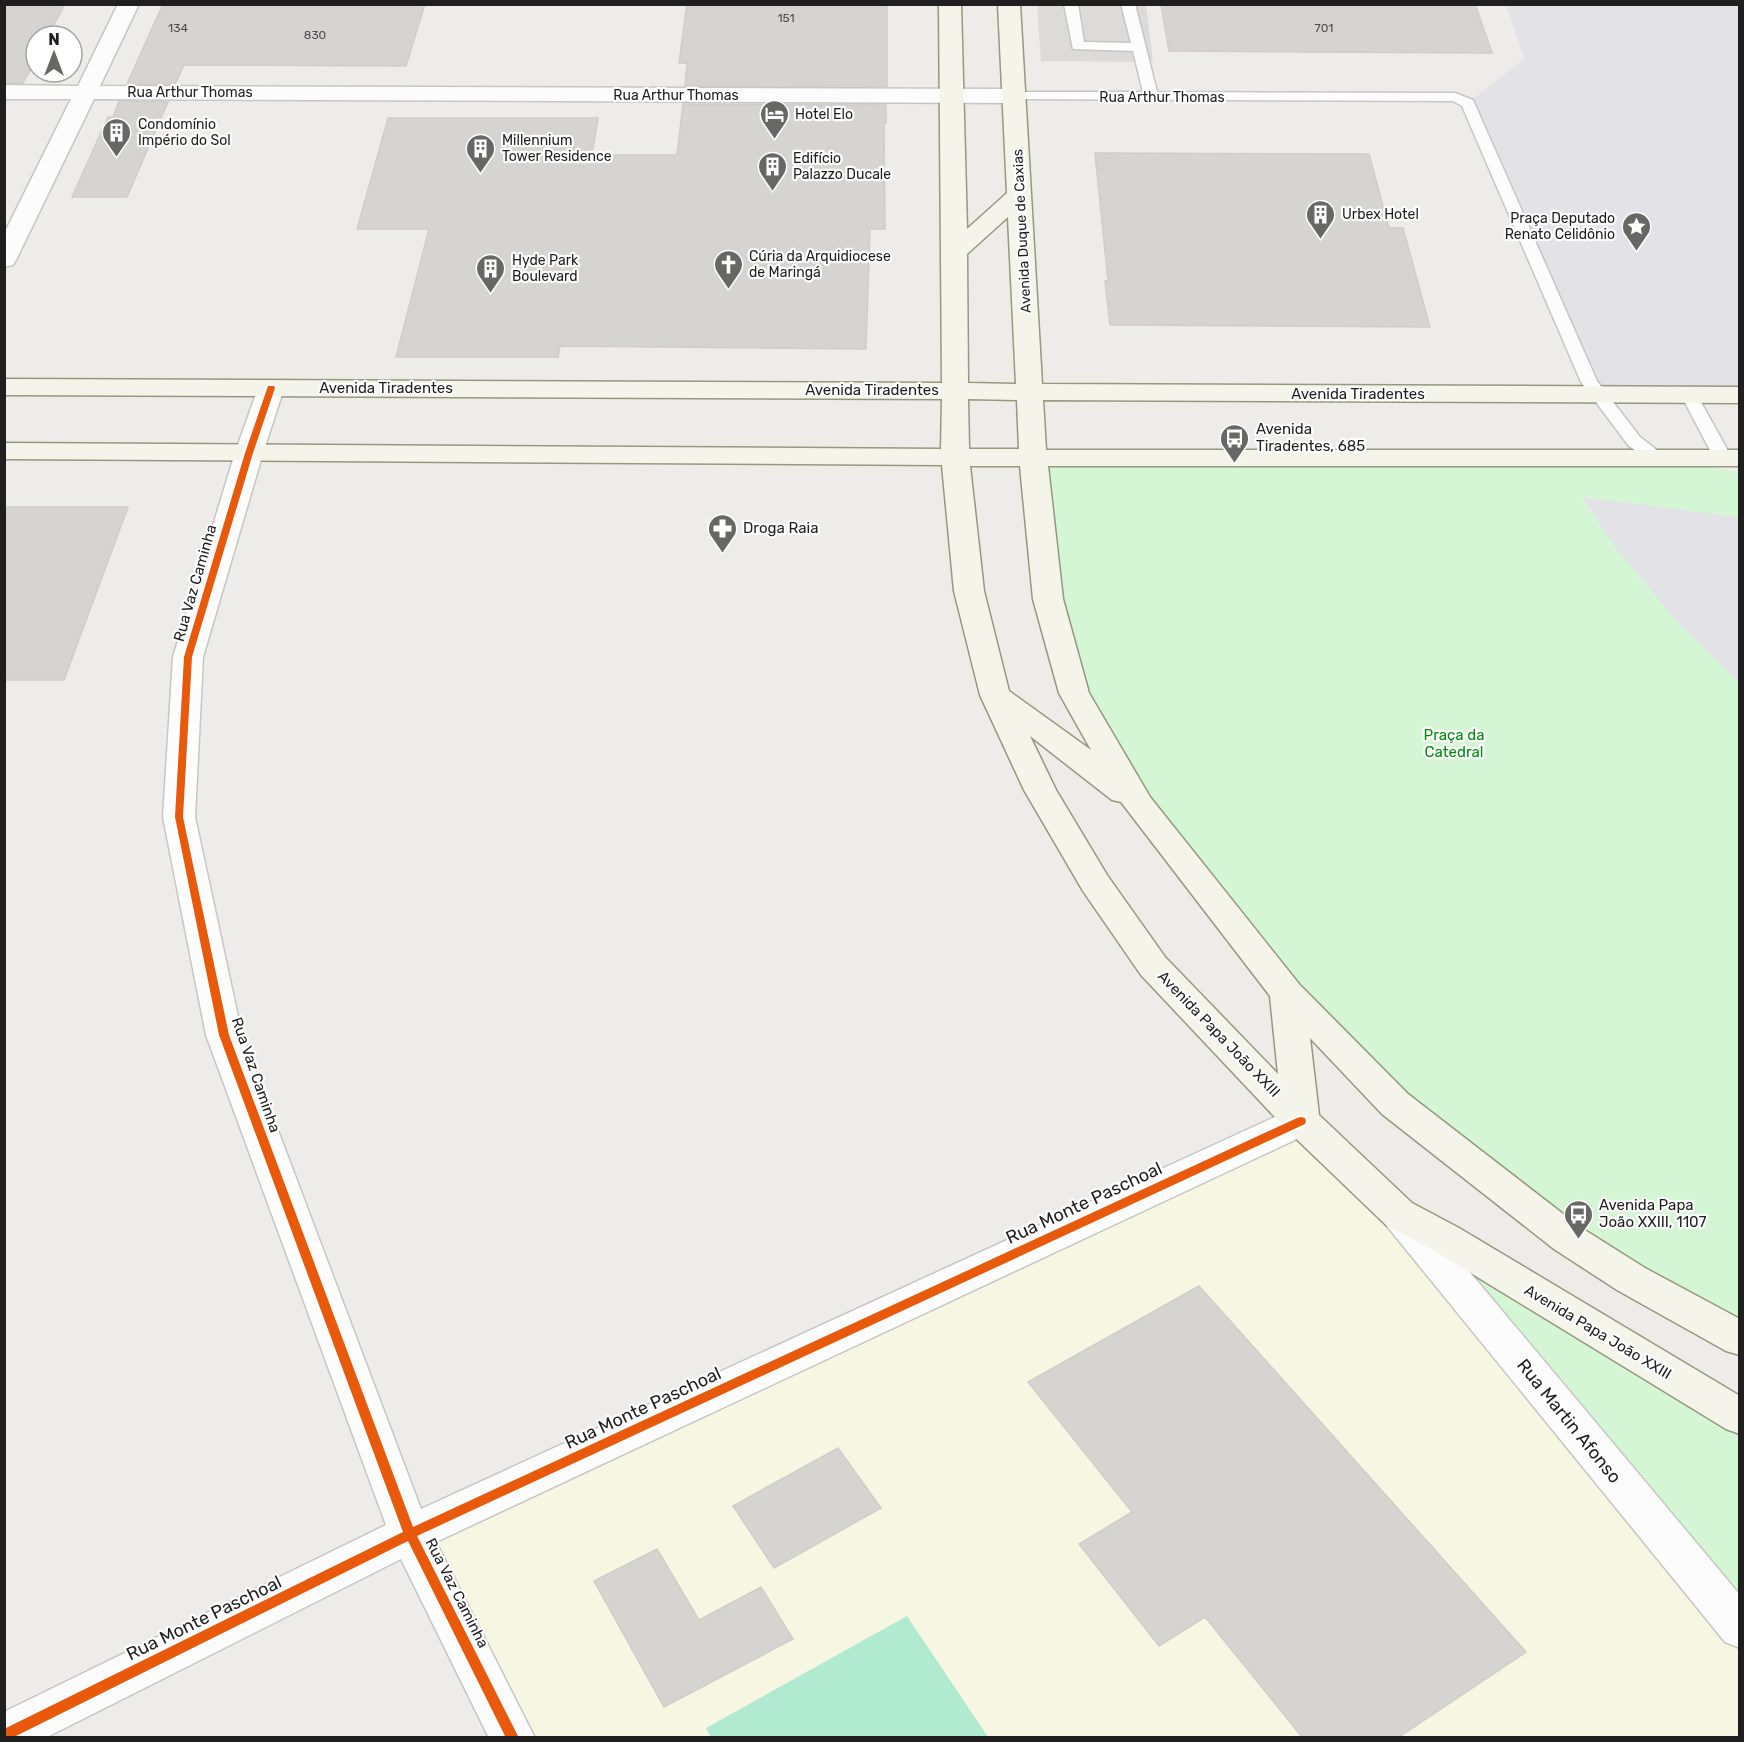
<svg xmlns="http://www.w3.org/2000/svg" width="1744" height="1742" viewBox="0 0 1744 1742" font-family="Rubik,sans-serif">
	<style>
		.education { fill: #f7f6e3 }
		.religious { fill: #dcdbd9 }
		.park { fill: #d4f6d4 }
		.pitch { fill: #afead1 }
		.plaza { fill: #e2e2e7 }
		.building { fill: #d6d4d0; stroke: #d1cdc9; stroke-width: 1.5 }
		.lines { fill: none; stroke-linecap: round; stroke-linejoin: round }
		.lane-casing { stroke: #c6c6c4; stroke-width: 3 }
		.street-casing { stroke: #c6c6c4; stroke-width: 3 }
		.secondary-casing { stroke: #97987e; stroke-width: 3 }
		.lane { fill: #fcfcfc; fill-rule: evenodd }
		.street { fill: #fcfcfc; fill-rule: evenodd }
		.secondary { fill: #f4f4eb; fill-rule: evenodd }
		.cycleway-casing { stroke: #fff; stroke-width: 4 }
		.cycleway { fill: #e8590c; fill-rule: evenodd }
		.labels { text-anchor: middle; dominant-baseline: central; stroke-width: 4.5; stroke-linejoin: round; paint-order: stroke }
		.number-label { font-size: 12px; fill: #4d4c4b }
		.far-street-label { font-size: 14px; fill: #1f1f1f; stroke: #fff }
		.far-poi-label { font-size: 14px; fill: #1f1f1f; stroke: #fff; text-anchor: start }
		.street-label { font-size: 15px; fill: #1f1f1f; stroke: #fff }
		.poi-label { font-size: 15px; fill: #1f1f1f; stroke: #fff; text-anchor: start }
		.park-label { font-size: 15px; fill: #008a0d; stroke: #fff }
		.near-street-label { font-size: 18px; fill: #1f1f1f; stroke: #fff }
	</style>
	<rect width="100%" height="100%" fill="#eeece8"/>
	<path class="education" d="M1301,1121L1739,1628V1737H513L410,1534Z"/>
	<path class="religious" d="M1037,5H1146L1153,62L1041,61Z"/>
	<path class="park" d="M1033,457L1656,458L1739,472V1339L1567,1238L1287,993L1074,693Z
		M1399,1214L1739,1417V1627Z"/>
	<path class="pitch" d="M907,1616L988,1737H711L706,1728Z"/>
	<path class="plaza" d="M1506,5H1739V396L1597,395L1468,103L1524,59Z
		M1582,497L1739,517V682L1683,628L1619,553Z"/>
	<path class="building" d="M4,4H65L48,36H36V59L23,83H4Z
		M163,4H425L406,66L184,65L175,84H127Z
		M687,4H887V86H685L687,63H679Z
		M1161,4H1475L1492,53L1169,51Z
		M119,101L168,102L127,197H72L108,117H113Z
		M683,104L886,105V123L884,124L885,229H870L866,349L560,346L558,357H396L429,229H357L388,118H598L592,155H677Z
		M1095,153L1369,154L1389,228H1403L1430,327L1110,325L1105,281H1108Z
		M4,507H128L64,680H4Z
		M1199,1286L1526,1652L1399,1737H1302L1205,1617L1159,1646L1079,1544L1132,1512L1028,1382Z
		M838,1448L881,1508L774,1568L733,1506Z
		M657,1549L699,1620L761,1587L793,1639L664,1707L594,1581Z"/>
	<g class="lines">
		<defs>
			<path id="lane" d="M1064,4H1078L1084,42L1131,43L1121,4H1135L1157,92L1455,93L1473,100L1597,381L1640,437L1662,454L1665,458L1662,462H1650L1628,445L1581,382L1462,106L1453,101L1009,99L1007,96L1009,93L1014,92H1143L1133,51L1073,49Z
				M1689,390L1695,391L1697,395L1732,458L1729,462H1717L1714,458L1681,395L1683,391Z"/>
			<path id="street" d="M118,4H139L100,86L1014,89L1022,91L1025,96L1022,101L1014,103L94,99L16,260L13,265L4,267V234L71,99H4V85L78,86Z
				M271,380L280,382L284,388L263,453L203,657L195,817L242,1035L421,1509L1288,1111L1301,1107L1314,1111L1319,1121L1314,1131L436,1542L535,1738H489L401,1559L45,1738H4V1712L386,1525L206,1035L163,817L173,657L235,453L258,388L262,382Z
				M1399,1199L1412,1203L1740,1595V1648L1725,1642L1386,1225L1380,1214L1386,1203Z"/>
			<path id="secondary" d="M939,4H961L967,229L1007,193L998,4H1020L1042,384L1740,387V403L1043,400L1046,450H1740V466H1048L1063,599L1089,693L1150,797L1299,984L1408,1094L1580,1227L1645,1268L1740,1319V1355L1726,1351L1617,1290L1554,1249L1382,1114L1310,1038L1319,1115L1412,1203L1459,1228L1740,1396V1434L1726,1429L1433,1250L1386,1225L1288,1131L1141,975L1083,891L1024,790L980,695L954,591L942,465L4,459V443L941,449L942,399L4,395V379L942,383ZM1008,217L1016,384L968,383L967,254ZM968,399L1017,400L1019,449H969ZM970,466H1020L1033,599L1059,693L1091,750L1009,691L984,591ZM1030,736L1112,800L1121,802L1270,996L1278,1074L1165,957L1107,875L1056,790Z"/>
		</defs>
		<use href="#lane" class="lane-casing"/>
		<use href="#street" class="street-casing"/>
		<use href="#secondary" class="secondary-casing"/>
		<use href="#lane" class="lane"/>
		<use href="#street" class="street"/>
		<use href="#secondary" class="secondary"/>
		<defs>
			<path id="cycleway" d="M268,386H274L275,388L253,453L192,657L183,817L229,1035L413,1527L1297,1118L1301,1117L1305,1118L1306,1121L1305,1124L417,1536L519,1738H506L408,1541L12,1738H4V1729L403,1532L219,1035L175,817L184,657L245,453Z"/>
		</defs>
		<use href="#cycleway" class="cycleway-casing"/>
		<use href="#cycleway" class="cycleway"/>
	</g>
	<defs>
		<symbol id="hotel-pin" viewBox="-11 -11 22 30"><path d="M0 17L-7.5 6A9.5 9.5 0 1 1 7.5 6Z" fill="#676765" stroke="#fff"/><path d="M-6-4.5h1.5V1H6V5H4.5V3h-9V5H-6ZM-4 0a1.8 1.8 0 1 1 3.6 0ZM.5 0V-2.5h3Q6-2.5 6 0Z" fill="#fff"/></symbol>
		<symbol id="building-pin" viewBox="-11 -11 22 30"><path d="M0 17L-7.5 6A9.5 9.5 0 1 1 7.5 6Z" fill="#676765" stroke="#fff"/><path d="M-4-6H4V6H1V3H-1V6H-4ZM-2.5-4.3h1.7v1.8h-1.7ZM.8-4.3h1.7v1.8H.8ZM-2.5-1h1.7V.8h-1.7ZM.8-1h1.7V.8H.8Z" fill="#fff"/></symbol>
		<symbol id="sight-pin" viewBox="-11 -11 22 30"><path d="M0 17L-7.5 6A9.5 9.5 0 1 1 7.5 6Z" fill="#676765" stroke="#fff"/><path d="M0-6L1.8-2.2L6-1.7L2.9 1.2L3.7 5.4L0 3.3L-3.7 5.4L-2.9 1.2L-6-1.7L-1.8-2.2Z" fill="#fff"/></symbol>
		<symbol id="church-pin" viewBox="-11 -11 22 30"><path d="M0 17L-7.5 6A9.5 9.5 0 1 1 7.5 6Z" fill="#676765" stroke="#fff"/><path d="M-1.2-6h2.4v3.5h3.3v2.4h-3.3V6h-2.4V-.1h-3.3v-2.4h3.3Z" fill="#fff"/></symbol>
		<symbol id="bus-pin" viewBox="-11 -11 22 30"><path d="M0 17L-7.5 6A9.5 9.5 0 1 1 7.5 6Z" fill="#676765" stroke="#fff"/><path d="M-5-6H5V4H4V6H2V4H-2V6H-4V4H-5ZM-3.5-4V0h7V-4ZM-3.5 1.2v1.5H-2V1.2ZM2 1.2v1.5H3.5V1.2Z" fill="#fff"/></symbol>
		<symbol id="pharmacy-pin" viewBox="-11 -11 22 30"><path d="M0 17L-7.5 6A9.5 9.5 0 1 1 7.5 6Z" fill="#676765" stroke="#fff"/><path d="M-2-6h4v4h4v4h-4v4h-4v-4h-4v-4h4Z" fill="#fff"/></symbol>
	</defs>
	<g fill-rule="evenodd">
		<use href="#hotel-pin" x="758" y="98" width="33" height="45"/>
		<use href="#building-pin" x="100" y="116" width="33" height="45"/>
		<use href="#building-pin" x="464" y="132" width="33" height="45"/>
		<use href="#building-pin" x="756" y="150" width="33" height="45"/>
		<use href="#building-pin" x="1304" y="198" width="33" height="45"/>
		<use href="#sight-pin" x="1620" y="210" width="33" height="45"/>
		<use href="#church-pin" x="712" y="248" width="33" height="45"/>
		<use href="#building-pin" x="474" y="252" width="33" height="45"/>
		<use href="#bus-pin" x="1218" y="422" width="33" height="45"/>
		<use href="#pharmacy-pin" x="706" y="512" width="33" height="45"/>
		<use href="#bus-pin" x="1562" y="1198" width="33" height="45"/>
	</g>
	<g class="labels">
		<g class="number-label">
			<text x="786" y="18">151</text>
			<text x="178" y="28">134</text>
			<text x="1324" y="28">701</text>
			<text x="315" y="35">830</text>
		</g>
		<g class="far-street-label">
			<text x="190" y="92">Rua Arthur Thomas</text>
			<text x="676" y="95">Rua Arthur Thomas</text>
			<text x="1162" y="97">Rua Arthur Thomas</text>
			<text transform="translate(1022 231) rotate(-93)">Avenida Duque de Caxias</text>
		</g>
		<g class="far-poi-label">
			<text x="795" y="114">Hotel Elo</text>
			<text x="138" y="124">Condomínio<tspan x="138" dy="16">Império do Sol</tspan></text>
			<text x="502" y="140">Millennium<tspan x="502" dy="16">Tower Residence</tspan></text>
			<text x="793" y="158">Edifício<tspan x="793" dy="16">Palazzo Ducale</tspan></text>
			<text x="1342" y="214">Urbex Hotel</text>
			<text x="1615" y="218" text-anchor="end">Praça Deputado<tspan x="1615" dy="16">Renato Celidônio</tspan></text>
			<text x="749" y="256">Cúria da Arquidiocese<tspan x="749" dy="16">de Maringá</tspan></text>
			<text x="512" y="260">Hyde Park<tspan x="512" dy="16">Boulevard</tspan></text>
		</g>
		<g class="street-label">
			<text x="386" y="388">Avenida Tiradentes</text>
			<text x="872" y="390">Avenida Tiradentes</text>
			<text x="1358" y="394">Avenida Tiradentes</text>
			<text transform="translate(195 583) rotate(-74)">Rua Vaz Caminha</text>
			<text transform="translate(1219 1034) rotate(46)">Avenida Papa João XXIII</text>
			<text transform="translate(256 1075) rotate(71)">Rua Vaz Caminha</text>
			<text transform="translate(1598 1332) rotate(31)">Avenida Papa João XXIII</text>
			<text transform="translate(457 1593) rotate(63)">Rua Vaz Caminha</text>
		</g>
		<g class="poi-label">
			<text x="1256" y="429">Avenida<tspan x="1256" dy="17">Tiradentes, 685</tspan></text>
			<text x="743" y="528">Droga Raia</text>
			<text x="1599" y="1205">Avenida Papa<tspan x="1599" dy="17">João XXIII, 1107</tspan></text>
		</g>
		<g class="park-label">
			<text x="1454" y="735">Praça da<tspan x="1454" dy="17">Catedral</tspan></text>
		</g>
		<g class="near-street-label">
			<text transform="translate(1084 1203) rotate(-25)">Rua Monte Paschoal</text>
			<text transform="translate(643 1408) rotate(-25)">Rua Monte Paschoal</text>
			<text transform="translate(1569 1421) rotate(51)">Rua Martin Afonso</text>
			<text transform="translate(204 1618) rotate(-26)">Rua Monte Paschoal</text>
		</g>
	</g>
	<rect width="1744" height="1742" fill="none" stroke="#1f1f1f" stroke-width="12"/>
	<g transform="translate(54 54)"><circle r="28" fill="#ffffff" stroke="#a5a5a5" stroke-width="1.5"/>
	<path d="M0-4.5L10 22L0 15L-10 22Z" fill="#676765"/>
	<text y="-9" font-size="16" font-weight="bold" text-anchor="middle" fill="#1f1f1f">N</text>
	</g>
</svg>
